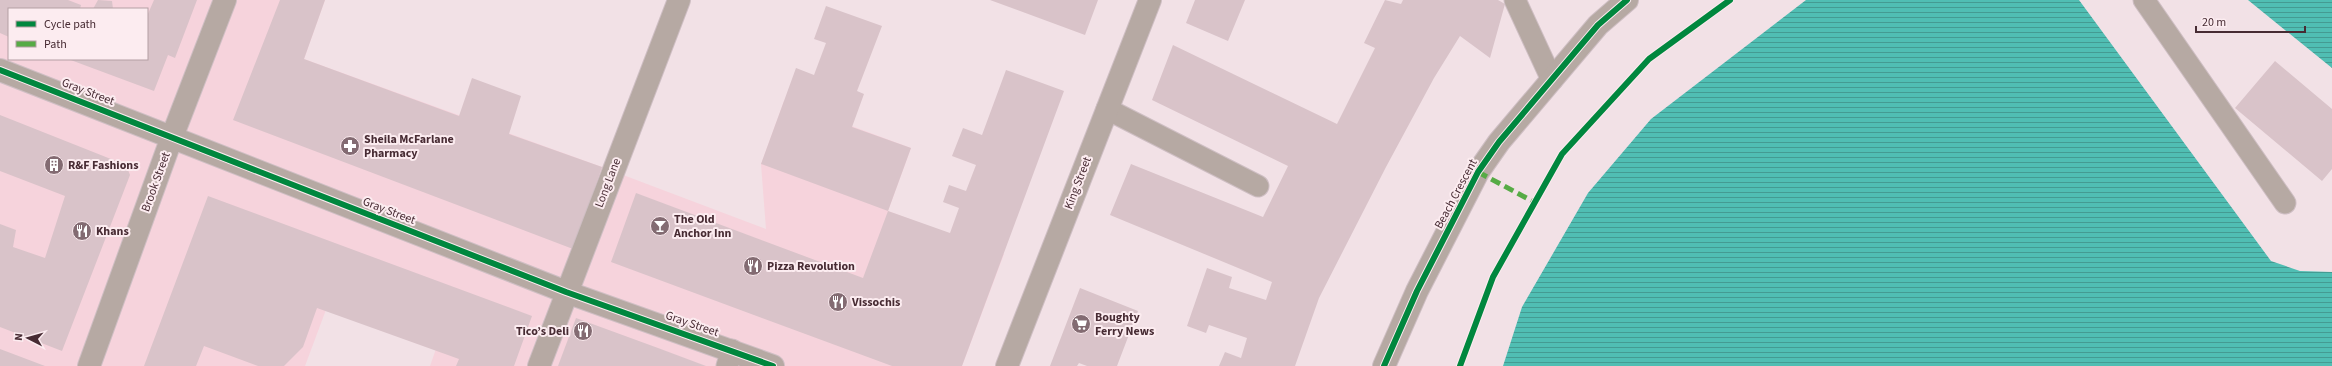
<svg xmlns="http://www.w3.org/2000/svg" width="2332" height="366" viewBox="0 0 2332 366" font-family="'Source Sans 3',sans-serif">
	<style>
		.built { fill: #f6d3dc; fill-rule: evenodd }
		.water { fill: url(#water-rules) }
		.building { fill: #d9c3c9 }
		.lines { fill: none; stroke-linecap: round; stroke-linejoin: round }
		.service-casing { stroke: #cebec3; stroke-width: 23 }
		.minor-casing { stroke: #cebec3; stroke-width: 24 }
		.service { stroke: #b6a9a3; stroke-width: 21 }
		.minor { stroke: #b6a9a3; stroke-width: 22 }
		.quiet { stroke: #56ab45; stroke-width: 5; stroke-dasharray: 10 5; stroke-linecap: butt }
		.cycleway-casing { stroke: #fcecf0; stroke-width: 8 }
		.cycleway { stroke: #00873e; stroke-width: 6 }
		.labels { text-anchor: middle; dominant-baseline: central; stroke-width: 4; stroke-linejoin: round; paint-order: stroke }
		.street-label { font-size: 12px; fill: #472b33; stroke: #fcecf0 }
		.poi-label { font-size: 12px; font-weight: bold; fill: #472b33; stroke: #fcecf0; text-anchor: start }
	</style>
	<defs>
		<pattern id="water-rules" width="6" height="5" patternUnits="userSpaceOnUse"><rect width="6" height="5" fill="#50beb3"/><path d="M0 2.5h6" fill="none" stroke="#449b92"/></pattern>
	</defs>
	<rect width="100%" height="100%" fill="#f2e1e6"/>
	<path class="built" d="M0,0H325L304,59L602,167L766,229L761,164L784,101L911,148L888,211L1004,254L962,366H430L437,346L327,307L305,366H0ZM9,9H147V59H9Z"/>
	<path class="water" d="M1806,0H2079L2271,261L2300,271L2332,272V366H1503L1522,307L1588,193L1651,119Z
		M2248,0H2332V68Z"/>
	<path class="building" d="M0,0H68L81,5L80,9H9V37L0,33Z
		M98,0L112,1L113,9H93Z
		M154,0H197L175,58L168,55L154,91L68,59H147V16Z
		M280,0H325L304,59L459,116L472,78L521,96L509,134L602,167L573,249L233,120Z
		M990,0H1098L1085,35Z
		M1195,0H1245L1228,41L1186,23Z
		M1385,0L1401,4L1403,0H1498L1505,4L1490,58L1460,36L1434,78L1386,167L1319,298L1295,366H1219L1225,352L1241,358L1247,338L1209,325L1206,333L1187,326L1207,268L1232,277L1229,288L1266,300L1272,282L1110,215L1131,164L1263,217L1288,166L1152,100L1173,45L1337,124L1375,48L1364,43Z
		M826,6L882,26L857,91L864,94L852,127L911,148L888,211L950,233L959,208L943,202L949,185L966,191L976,165L952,156L963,128L982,135L1006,70L1064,91L962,366H892L611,262L636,193L863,278L888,211L761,164L796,68L814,75L826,43L814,39Z
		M2275,61L2332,109V169L2322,181L2235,108Z
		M0,115L126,165L130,175L62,351L0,327V224L16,230L13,247L45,258L65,196L0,171Z
		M208,196L532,316L514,366H456L459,359L317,308L303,347L284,366H258L204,346L196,366H144Z
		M1080,288L1138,311L1117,366H1087L1079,363L1077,366H1050Z
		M576,318L658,348L706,366H558Z
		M0,349L45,366H0Z"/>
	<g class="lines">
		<defs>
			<path id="service" d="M1515,0L1552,80
				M2144,0L2285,203
				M1107,109L1258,186
				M727,366L732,350"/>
			<path id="minor" d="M0,70L566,292L773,366
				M89,366L172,137L225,0
				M539,366L679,0
				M1007,366L1150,0
				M1384,366L1417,291L1478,172L1499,142L1598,25L1627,0"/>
		</defs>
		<use href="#service" class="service-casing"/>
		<use href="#minor" class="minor-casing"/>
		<use href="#service" class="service"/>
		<use href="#minor" class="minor"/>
		<path class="quiet" d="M1478,172L1534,202"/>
		<defs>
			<path id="cycleway" d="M0,70L566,292L773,366
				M1384,366L1417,291L1478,172L1499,142L1598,25L1627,0
				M1460,366L1493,277L1562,154L1649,59L1730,0"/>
		</defs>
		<use href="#cycleway" class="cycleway-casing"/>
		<use href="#cycleway" class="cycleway"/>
	</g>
	<defs>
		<symbol id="pharmacy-disc" viewBox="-11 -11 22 22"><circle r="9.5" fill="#836b72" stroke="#fcecf0"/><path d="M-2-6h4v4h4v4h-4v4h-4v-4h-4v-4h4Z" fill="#fff"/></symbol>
		<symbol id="building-disc" viewBox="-11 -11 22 22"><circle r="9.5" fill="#836b72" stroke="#fcecf0"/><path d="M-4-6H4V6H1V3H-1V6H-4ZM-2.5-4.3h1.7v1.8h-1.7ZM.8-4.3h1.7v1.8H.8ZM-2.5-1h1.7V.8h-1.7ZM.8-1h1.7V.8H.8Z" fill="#fff"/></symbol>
		<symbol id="bar-disc" viewBox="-11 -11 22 22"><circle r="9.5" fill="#836b72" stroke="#fcecf0"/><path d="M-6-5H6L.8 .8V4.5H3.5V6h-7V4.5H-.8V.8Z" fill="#fff"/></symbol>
		<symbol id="restaurant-disc" viewBox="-11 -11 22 22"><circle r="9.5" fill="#836b72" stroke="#fcecf0"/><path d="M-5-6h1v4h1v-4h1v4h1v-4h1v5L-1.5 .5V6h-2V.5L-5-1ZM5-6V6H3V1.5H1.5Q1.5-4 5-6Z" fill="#fff"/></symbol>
		<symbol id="supermarket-disc" viewBox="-11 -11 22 22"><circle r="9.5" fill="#836b72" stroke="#fcecf0"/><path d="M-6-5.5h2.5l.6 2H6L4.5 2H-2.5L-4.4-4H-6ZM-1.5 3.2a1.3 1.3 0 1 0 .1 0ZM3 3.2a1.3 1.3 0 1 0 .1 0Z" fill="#fff"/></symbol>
	</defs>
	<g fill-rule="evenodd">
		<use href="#pharmacy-disc" x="339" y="135" width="22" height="22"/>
		<use href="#building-disc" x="43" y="154" width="22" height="22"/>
		<use href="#bar-disc" x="649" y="215" width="22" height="22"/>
		<use href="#restaurant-disc" x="71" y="220" width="22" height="22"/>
		<use href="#restaurant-disc" x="742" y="255" width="22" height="22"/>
		<use href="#restaurant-disc" x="827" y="291" width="22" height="22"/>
		<use href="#supermarket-disc" x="1070" y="313" width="22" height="22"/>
		<use href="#restaurant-disc" x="572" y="320" width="22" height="22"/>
	</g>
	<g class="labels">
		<g class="street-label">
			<text transform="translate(88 92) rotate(21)">Gray Street</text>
			<text transform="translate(156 182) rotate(-70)">Brook Street</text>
			<text transform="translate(608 183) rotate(-69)">Long Lane</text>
			<text transform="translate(1078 183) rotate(-69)">King Street</text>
			<text transform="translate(1456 194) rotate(-62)">Beach Crescent</text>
			<text transform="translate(389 211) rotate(21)">Gray Street</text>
			<text transform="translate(692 324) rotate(19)">Gray Street</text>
		</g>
		<g class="poi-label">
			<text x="364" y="139">Sheila McFarlane<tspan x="364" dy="14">Pharmacy</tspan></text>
			<text x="68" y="165">R&amp;F Fashions</text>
			<text x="674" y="219">The Old<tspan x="674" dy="14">Anchor Inn</tspan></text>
			<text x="96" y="231">Khans</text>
			<text x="767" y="266">Pizza Revolution</text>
			<text x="852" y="302">Vissochis</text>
			<text x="1095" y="317">Boughty<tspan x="1095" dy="14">Ferry News</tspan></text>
			<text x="569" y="331" text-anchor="end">Tico’s Deli</text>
		</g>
	</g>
	<rect x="8" y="8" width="140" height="52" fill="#fcecf0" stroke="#b49fa4"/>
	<rect x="16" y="21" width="20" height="6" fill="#00873e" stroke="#b49fa4"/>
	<text x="44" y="28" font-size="12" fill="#472b33">Cycle path</text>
	<rect x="16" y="41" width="20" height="6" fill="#56ab45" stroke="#b49fa4"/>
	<text x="44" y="48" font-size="12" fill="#472b33">Path</text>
	<g transform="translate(28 338) rotate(276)" stroke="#fcecf0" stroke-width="3" paint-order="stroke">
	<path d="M0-3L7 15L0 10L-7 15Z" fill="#472b33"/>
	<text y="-6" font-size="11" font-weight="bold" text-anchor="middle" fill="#472b33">N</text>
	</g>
	<path d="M2196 26v6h109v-6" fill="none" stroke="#472b33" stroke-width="2"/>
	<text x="2202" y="26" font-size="12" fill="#472b33" stroke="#fcecf0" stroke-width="3" paint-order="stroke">20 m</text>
</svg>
